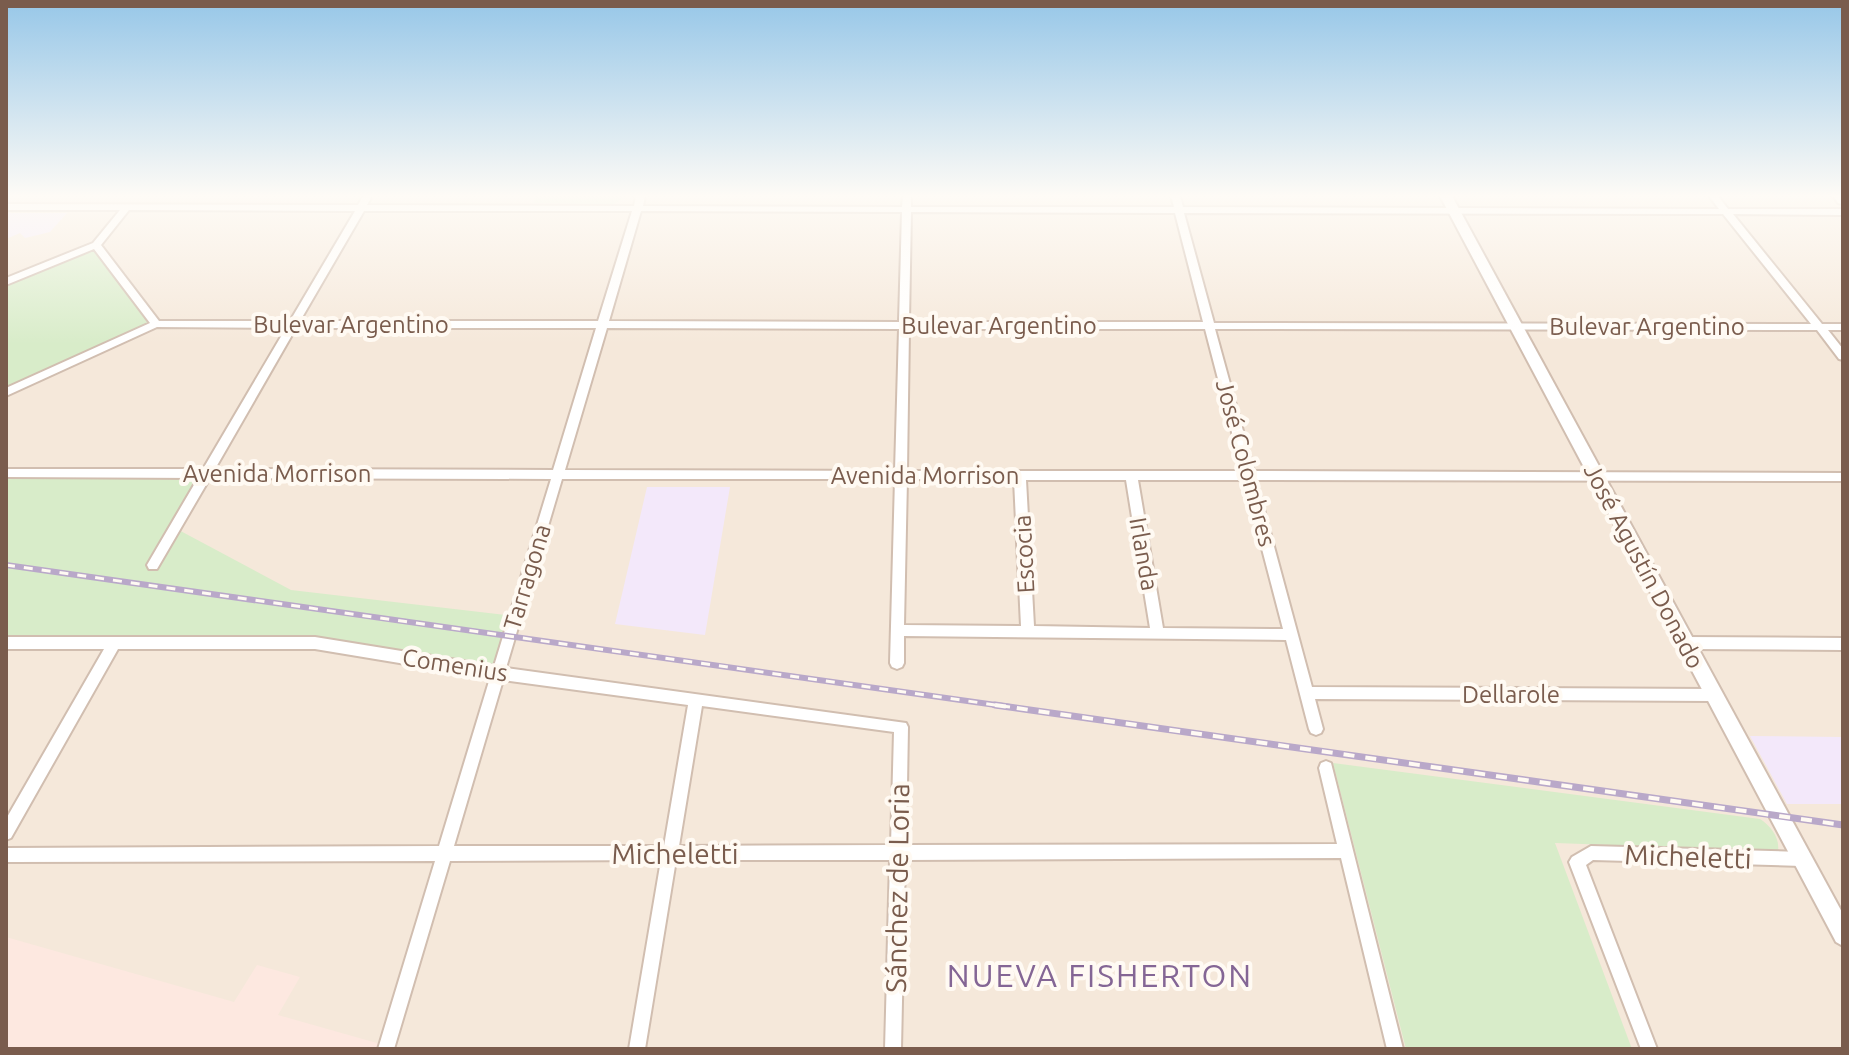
<svg xmlns="http://www.w3.org/2000/svg" width="1849" height="1055" viewBox="0 0 1849 1055" font-family="Ubuntu,sans-serif">
	<style>
		.residential { fill: #f5e8da }
		.commercial { fill: #fde8e0 }
		.education { fill: #f3e8fa }
		.green { fill: #d8ecc9 }
		.lines { fill: none; stroke-linecap: round; stroke-linejoin: round }
		.minor-casing { stroke: #d1beb0; stroke-width: 4 }
		.tertiary-casing { stroke: #d1beb0; stroke-width: 4 }
		.secondary-casing { stroke: #d6c0b0; stroke-width: 4 }
		.minor { fill: #fff; fill-rule: evenodd }
		.tertiary { fill: #fff; fill-rule: evenodd }
		.secondary { fill: #fff; fill-rule: evenodd }
		.rail-far1-casing { stroke: #b9a8c9; stroke-width: 6 }
		.rail-casing { stroke: #b9a8c9; stroke-width: 7 }
		.rail-far1 { stroke: #fffaf3; stroke-width: 3; stroke-dasharray: 9; stroke-linecap: butt }
		.rail { stroke: #fffaf3; stroke-width: 4; stroke-dasharray: 11; stroke-linecap: butt }
		.labels { text-anchor: middle; dominant-baseline: central; stroke-width: 8; stroke-linejoin: round; paint-order: stroke }
		.street-label { font-size: 24px; fill: #7a5c4d; stroke: #fffaf3 }
		.near-street-label { font-size: 28px; fill: #7a5c4d; stroke: #fffaf3 }
		.near-neighbourhood-label { font-size: 32px; letter-spacing: 2px; fill: #846695; stroke: #fffaf3 }
	</style>
	<rect width="100%" height="100%" fill="#fdf6ec"/>
	<path class="residential" d="M6,196H1843V1049H6Z"/>
	<path class="commercial" d="M6,937L234,1002L257,965L300,977L278,1015L398,1049H6Z"/>
	<path class="education" d="M6,213H67L50,232L25,238L20,233L6,239Z
		M647,487H730L705,635L615,624Z
		M1750,736L1842,737L1843,804H1787Z"/>
	<path class="green" d="M536,196H628L614,204L533,203Z
		M96,245L156,324L6,392V282Z
		M6,473H208L175,528L291,590L515,616L498,673L315,643H6Z
		M1333,763L1760,819C1771,826 1780,838 1778,851L1555,843L1632,1049H1406Z"/>
	<g class="lines">
		<defs>
			<path id="minor" d="M363,196H372L367,205L634,206L636,196H645L643,206L902,207L903,196H911V207H1174L1171,196H1180L1183,207L1719,209L1709,196H1718L1728,209H1843V215L1733,214L1822,324H1843V330H1828L1843,349V360L1839,359L1817,330L1215,329L1254,471L1843,473V481L1256,480L1312,687L1713,689L1718,691L1720,695L1718,699L1713,701L1315,699L1323,729L1321,733L1316,735L1311,733L1309,729L1286,640L904,636V663L902,667L897,669L892,667L890,663L895,479H562L506,668L906,723L908,727L906,845L1337,844L1319,768L1321,763L1326,761L1331,763L1403,1049H1387L1341,858L905,860L901,1049H885L890,860H676L645,1049H629L661,860L450,861L394,1049H378L435,861L6,862V848L439,846L490,678L315,649H118L11,838L6,840V819L104,649H6V637H315L494,666L551,479L210,478L157,569H149L147,565L198,478L6,477V469H203L286,328L157,327L6,396V388L150,323L94,249L6,285V278L93,243L120,210H6V204L358,205ZM129,210L355,211L290,321H159L101,245ZM364,211H632L598,321H300ZM641,211L902,212L899,322L609,321ZM911,212L1175,213L1203,322H909ZM1184,213L1723,214L1811,324L1214,323ZM296,328H596L553,470L215,469ZM607,328L899,329L895,471L565,470ZM909,329H1205L1242,471H907ZM907,479L1014,480L1021,626L904,625ZM1026,480H1126L1150,628L1034,626ZM1138,480H1244L1283,629L1163,628ZM503,680L688,705L664,846H454ZM702,706L894,732L891,845L679,846Z
				M1685,637L1843,638V650L1685,649L1680,647L1678,643L1680,639Z
				M1591,846L1802,852L1807,854L1810,859L1807,864L1802,866L1593,860L1586,865L1657,1049H1641L1569,862L1572,857Z"/>
			<path id="tertiary" d="M1440,196H1452L1843,914V946L1836,942Z"/>
			<path id="secondary" d="M1833,196H1843V204L1838,203Z"/>
		</defs>
		<use href="#minor" class="minor-casing"/>
		<use href="#tertiary" class="tertiary-casing"/>
		<use href="#secondary" class="secondary-casing"/>
		<use href="#minor" class="minor"/>
		<use href="#tertiary" class="tertiary"/>
		<use href="#secondary" class="secondary"/>
		<defs>
			<path id="rail-far1" d="M6,565L1010,707"/>
			<path id="rail" d="M995,705L1843,825"/>
		</defs>
		<use href="#rail-far1" class="rail-far1-casing"/>
		<use href="#rail" class="rail-casing"/>
		<use href="#rail-far1" class="rail-far1"/>
		<use href="#rail" class="rail"/>
	</g>
	<linearGradient id="sky" x2="0" y2="1"><stop stop-color="#97c7e8"/><stop offset="0.57" stop-color="#fefbf6"/><stop offset="1" stop-color="#fefbf6" stop-opacity="0"/></linearGradient>
	<rect width="1849" height="344" fill="url(#sky)"/>
	<g class="labels">
		<g class="street-label">
			<text x="351" y="324">Bulevar Argentino</text>
			<text x="999" y="325">Bulevar Argentino</text>
			<text x="1647" y="326">Bulevar Argentino</text>
			<text transform="translate(1246 463) rotate(75)">José Colombres</text>
			<text x="277" y="473">Avenida Morrison</text>
			<text x="925" y="475">Avenida Morrison</text>
			<text transform="translate(1024 554) rotate(-93)">Escocia</text>
			<text transform="translate(1144 554) rotate(80)">Irlanda</text>
			<text transform="translate(1644 566) rotate(62)">José Agustín Donado</text>
			<text transform="translate(527 577) rotate(-73)">Tarragona</text>
			<text transform="translate(455 665) rotate(9)">Comenius</text>
			<text x="1511" y="694">Dellarole</text>
		</g>
		<g class="near-street-label">
			<text x="675" y="853">Micheletti</text>
			<text transform="translate(1688 856) rotate(2)">Micheletti</text>
			<text transform="translate(897 888) rotate(-89)">Sánchez de Loria</text>
		</g>
		<g class="near-neighbourhood-label">
			<text x="1100" y="975">NUEVA FISHERTON</text>
		</g>
	</g>
	<rect width="1849" height="1055" fill="none" stroke="#7a5c4d" stroke-width="16"/>
</svg>
